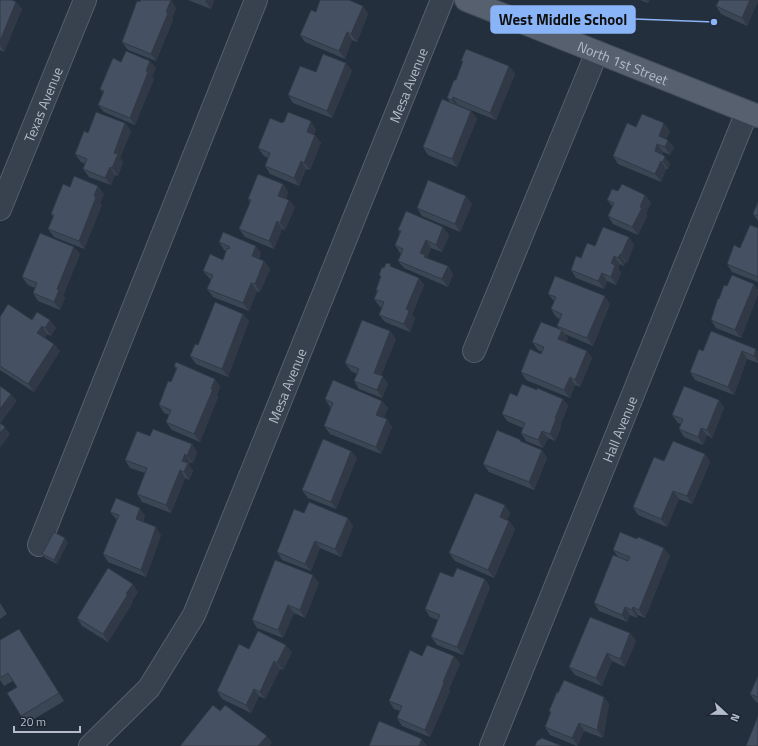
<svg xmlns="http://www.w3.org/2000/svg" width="758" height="746" viewBox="0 0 758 746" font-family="'Titillium Web',sans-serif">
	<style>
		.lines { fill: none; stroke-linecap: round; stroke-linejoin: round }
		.minor-casing { stroke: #565f6c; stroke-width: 24 }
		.major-casing { stroke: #414a57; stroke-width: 24 }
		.minor { stroke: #38414e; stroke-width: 22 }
		.major { stroke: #56606e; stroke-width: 22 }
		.wall { fill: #3b4654 }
		.shaded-wall { fill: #303945 }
		.building { fill: #455162; stroke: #303945 }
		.labels { text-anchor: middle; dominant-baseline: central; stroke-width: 3; stroke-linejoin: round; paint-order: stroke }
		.street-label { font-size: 14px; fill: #b4bcc9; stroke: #1d2633 }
		.leader { fill: none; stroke: #8ab4f8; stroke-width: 1.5 }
		.callout-dot { fill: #8ab4f8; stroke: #1d2633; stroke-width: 1.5 }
		.callout { fill: #8ab4f8; stroke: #8ab4f8; stroke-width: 1.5 }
		.callout-label { font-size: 15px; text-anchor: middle; font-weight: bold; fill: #111 }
	</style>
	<rect width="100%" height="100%" fill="#242f3e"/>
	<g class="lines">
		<defs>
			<g id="minor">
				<path id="s1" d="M0,209L85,0"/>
				<path d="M474,351L597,52"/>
				<path d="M39,545L256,0"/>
				<path id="s2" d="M90,746L149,688L194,615L442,0"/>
				<path id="s3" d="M491,746L747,112"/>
			</g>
			<g id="major">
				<path id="s4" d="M466,0L758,116"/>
			</g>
		</defs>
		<use href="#minor" class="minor-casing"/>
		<use href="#major" class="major-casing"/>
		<use href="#minor" class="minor"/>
		<use href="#major" class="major"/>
	</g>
	<path class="wall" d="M0,0L16,2L22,9L4,52L0,50Z
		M188,0H214L211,9Z
		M640,0H650L648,3Z
		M758,0L747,26L721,14L716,6Z
		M140,2L176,8L172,18L173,20L156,61L128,50L122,42Z
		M363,6L368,14L357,42L352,40L345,59L305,42L300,35L316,12Z
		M461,61L509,66L515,74L496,120L458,105V106L471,111L477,119L457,167L428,155L423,147L451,103L447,98L456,80L463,63Z
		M121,62L156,68L152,77L154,79L135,125L104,112L98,105L103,93L100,89Z
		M346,63L352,71L332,118L293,103L288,95L316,72Z
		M125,123L131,131L120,158L123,162L118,176L115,175L111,185L89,177L83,169L85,164L81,162L75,154L88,133Z
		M282,123L316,129L314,135L321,143L310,170L306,169L299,186L270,174L265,166L268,158L264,156L258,148Z
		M636,127L670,131L666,139L674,147L670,155L663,152L662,154L670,164L668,169H666L661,182L618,164L613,156Z
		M283,184L288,192L286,198L289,200L295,207L285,230L282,229L274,249L245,237L239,229L250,202L248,199Z
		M70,187L104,194L100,203L102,205L84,249L54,237L48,229L53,217L51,214Z
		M618,191L645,195L651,203L646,213L647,216L638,235L613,224L608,216L612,206L607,200Z
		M758,202V221L753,214Z
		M472,204L460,232L422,216L417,208Z
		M443,227L449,235L442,252L431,248L427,258L448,266L453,274L448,287L404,268L398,261L401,253H400L395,245L400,232L398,230Z
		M758,228V282L732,272L727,264L740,248Z
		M629,237L634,245L627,263L625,262L624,266L620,264L618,268L621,273L616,285L607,281L604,289L576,278L571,270L581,258L595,246Z
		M219,242L261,253L259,259L264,261L270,269L260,292L257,291L249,311L213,297L207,289L211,280L209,278L203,271L223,260L226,251L224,250Z
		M80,254L63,296L65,298L60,310L38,301L33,293L35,288L28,285L22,277Z
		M384,268H393L419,278L424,285L412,315L415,318L410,332L385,322L379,315L382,307H380L374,299L377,292L376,290L381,278L379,275Z
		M754,284L758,290V294L741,338L716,328L711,320L719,299Z
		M548,294L610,304L593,346L565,334L568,338L566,342L587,351L592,358L580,387L575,385L570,398L526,380L521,372L541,354L542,352L538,350L532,342L560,329L557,326L560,319L556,317L551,309L554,301Z
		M0,317L50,320L56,328L51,336L47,334L45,337L60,351L34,392L0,370Z
		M249,321L228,377L196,364L190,356L198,345Z
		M390,331L396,339L381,376L388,384L382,398L359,389L354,381L357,374L351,371L345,363Z
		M756,349L758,352V363L747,359L734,395L695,380L690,372L703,351Z
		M174,366L220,386L217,395L218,397L200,442L172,430L166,422L169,415L164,413L159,405L171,382L176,369Z
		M537,390L563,399L568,406L560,426L561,427L555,441L548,438L543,448L526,441L521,433L523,428L507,421L502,414L517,396Z
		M325,399L382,401L388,408L384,418L392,427L381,454L330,434L324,426L331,408L330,407Z
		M719,400L724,408L712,438L707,435L703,445L684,437L679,429L681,424L678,423L672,415Z
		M150,436L192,444L197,452L193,463L190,462L189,465L193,471L189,480L185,478L171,513L142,502L137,494L145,473L130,468L125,460Z
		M522,442L542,450L547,458L534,490L489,472L483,464Z
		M351,451L357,458L336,509L308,498L302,490Z
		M705,454L710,462L692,504L679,499L667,527L638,515L633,507L664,461Z
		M505,505L510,513L507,520L509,521L515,529L494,578L455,561L449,553Z
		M110,512L145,516L143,522L161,535L146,577L108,562L103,554L117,520Z
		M304,513L348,518L353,526L341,557L320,548L311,571L282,560L277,552Z
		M68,542L57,564L45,558L42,554Z
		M613,550L670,556L645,618L638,615L637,618L630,615L627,622L599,611L594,603L619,558Z
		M485,579L490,587L463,655L437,645L431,637L438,620L430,617L425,609Z
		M319,583L305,618L294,613L283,638L257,628L252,620Z
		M138,592L132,601L133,602L108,642L82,626L77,618Z
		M0,603L7,614L0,619Z
		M630,633L636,641L625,667L612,661L602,686L575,675L569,667Z
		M24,637L64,701L26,724L21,716L17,687L13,681L4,686L0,680V640Z
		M249,649L292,652L283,670L280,669L265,699L259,696L251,713L222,699L217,691Z
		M422,656H454L460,664L449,689L450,691L430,737L402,726L397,718L400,711L394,709L389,701Z
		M758,676V703L756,702L750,694Z
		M604,697L609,704L603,738L584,731L577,746L550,735L545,727L550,713L549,711Z"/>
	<path class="shaded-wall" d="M171,0L176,8L172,18L173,20L156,61L151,54L166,12Z
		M206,0H214L211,9L205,1Z
		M646,0H650L648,3Z
		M750,0H758V2L747,26L742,18Z
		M16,2L22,9L4,52L0,45V41Z
		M363,6L368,14L357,42L351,34Z
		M347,32L352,40L345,59L339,51Z
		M150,61L156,68L152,77L154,79L135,125L130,118Z
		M346,63L352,71L332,118L327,111Z
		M509,66L515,74L496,120L490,113Z
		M453,97L458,105L457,107L452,100Z
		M471,111L477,119L457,167L452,159Z
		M311,121L316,129L312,140L307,132Z
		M125,123L131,131L120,158L123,162L118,176L112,168L114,153Z
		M664,123L670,131L664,143L659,136Z
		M315,135L321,143L310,170L304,163Z
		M668,140L674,147L670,155L665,147Z
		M657,144L663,152L660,159L655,151Z
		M665,156L670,164L668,169L663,162Z
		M301,161L306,169L299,186L294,178Z
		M661,161L666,169L661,182L655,174Z
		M110,167L115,175L111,185L105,178Z
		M283,184L288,192L283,204L278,196Z
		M98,186L104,194L100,203L102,205L84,249L79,241Z
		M645,195L651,203L646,213L647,216L638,235L632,227L640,207Z
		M466,196L472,204L460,232L455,224Z
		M289,200L295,207L285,230L280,223Z
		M277,221L282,229L274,249L269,241Z
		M443,227L449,235L442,252L436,245Z
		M629,237L634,245L627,263L621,255Z
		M426,240L431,248L427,258L430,263L420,253Z
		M256,246L261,253L257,264L252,256Z
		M74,247L80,254L63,296L65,298L60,310L54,302L57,289Z
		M620,254L625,262L624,266L618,258Z
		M614,256L620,264L618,268L621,273L616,285L611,277V263Z
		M264,261L270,269L260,292L255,284Z
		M448,266L453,274L448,287L442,279Z
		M602,273L607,281L604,289L598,281Z
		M419,278L424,285L412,315L415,318L410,332L404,324L406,309Z
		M251,283L257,291L249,311L243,303Z
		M754,284L758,290V294L741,338L735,330Z
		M605,296L610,304L593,346L587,338Z
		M243,314L249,321L228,377L222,369Z
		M50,320L56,328L51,336L45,328Z
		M42,326L47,334L43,340L37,333Z
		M562,330L568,338L564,347L558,339Z
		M390,331L396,339L379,381L374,373Z
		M54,344L60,351L34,392L28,384Z
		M756,349L758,352V362L754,356Z
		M587,351L592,358L580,387L575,380Z
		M742,351L747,359L734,395L728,387Z
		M383,376L388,384L382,398L377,390Z
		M570,377L575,385L570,398L564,390Z
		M215,379L220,386L217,395L218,397L200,442L194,434Z
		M11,394L17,401L0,424V409Z
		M563,399L568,406L560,426L561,427L555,441L550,434L555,418Z
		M719,400L724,408L712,438L707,430Z
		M382,401L388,408L382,423L376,415Z
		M387,419L392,427L381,454L376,447Z
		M5,427L10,434L1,447L0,446V433Z
		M701,428L707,435L703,445L698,437Z
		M542,431L548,438L543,448L538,440Z
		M192,444L197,452L193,463L187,456Z
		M542,450L547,458L534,490L529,482Z
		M351,451L357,458L336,509L331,502Z
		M185,454L190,462L189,465L193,471L189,480L184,472L182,461Z
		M705,454L710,462L692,504L687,496Z
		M180,470L185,478L171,513L166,505Z
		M673,491L679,499L667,527L661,519Z
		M505,505L510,513L505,525L500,517Z
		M140,508L145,516L141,527L136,519Z
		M348,518L353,526L341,557L335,549Z
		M509,521L515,529L494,578L488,570Z
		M156,527L161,535L146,577L141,570Z
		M65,538L68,542L57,564L54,560Z
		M315,541L320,548L311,571L305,564Z
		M664,548L670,556L645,618L639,610Z
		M313,575L319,583L305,618L300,610Z
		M485,579L490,587L463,655L457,647Z
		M133,584L138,592L132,601L133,602L108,642L103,634Z
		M288,605L294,613L283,638L278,630Z
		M625,607L630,615L627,622L622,615Z
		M633,607L638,615L637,618L632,610Z
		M630,633L636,641L625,667L620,659Z
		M286,645L292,652L283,670L277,663Z
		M607,653L612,661L602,686L596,678Z
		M454,656L460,664L449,689L450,691L430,737L425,730L443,682Z
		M274,661L280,669L265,699L260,692Z
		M254,689L259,696L251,713L246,705Z
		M604,697L609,704L603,738L597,730Z
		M579,723L584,731L578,746L572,738Z
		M267,736L272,743L270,746H258Z
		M422,739L427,746H419Z"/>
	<path class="building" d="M0,0H12L16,2L0,41Z
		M140,0H171L166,12L168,13L151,54L122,42L137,1L140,2Z
		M320,0H349L363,6L351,34L347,32L339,51L300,35L311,10L316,12Z
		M719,0H750L742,18L716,6Z
		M466,49L509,66L490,113L453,97L452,100L447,98L454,80H456L463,61H461Z
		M126,51L150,61L146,71L148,72L130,118L98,105L104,91L100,89L113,58L121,62Z
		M323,54L346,63L327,111L288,95L300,66L316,72Z
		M442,99L471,111L452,159L423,147Z
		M96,112L125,123L114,153L118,154L112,168L110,167L105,178L83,169L87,159L75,154L84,131L88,133Z
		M288,112L311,121L307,132L315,135L304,163L301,161L294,178L265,166L270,153L258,148L270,118L282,123L283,122H284Z
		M642,114L664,123L659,136L668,140L665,147L657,144L655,151L665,156L663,162L661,161L655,174L613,156L627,123L636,127Z
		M258,174L283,184L278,196L289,200L280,223L277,221L269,241L239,229L251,200L248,199Z
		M74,176L98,186L94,196L96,197L79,241L48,229L54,215L51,214L63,184L70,187Z
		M428,180L466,196L455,224L417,208Z
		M622,184L645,195L640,207L642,208L632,227L608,216L614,203L607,200L612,189L618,191Z
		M758,202V216L753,214Z
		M406,211L443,227L436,245L426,240L420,253L425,255L424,257L448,266L442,279L398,261L403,249L395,245L401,231L398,230Z
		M750,225L758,228V277L727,264L734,245L740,248Z
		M603,227L629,237L621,255L620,254L618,258L614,256L611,263L615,265L611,277L602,273L598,281L571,270L576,256L581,258L587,243L595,246Z
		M223,232L256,246L252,256L264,261L255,284L251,283L243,303L207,289L213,275L203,271L210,254L223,260L227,248L229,249L230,247L219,242Z
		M40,233L74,247L57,289L59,290L54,302L33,293L37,283L22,277Z
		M386,263L391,264L390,266L419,278L406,309L409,311L404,324L379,315L384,302L374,299L378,290H376L381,276L379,275L382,267L384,268Z
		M732,275L754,284L735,330L711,320L718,298L719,299L724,285L727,286Z
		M555,276L605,296L587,338L557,326L562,314L551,309L556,297L548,294Z
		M215,302L243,314L222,369L190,356L195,344L198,345Z
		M8,304L32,320L37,312L50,320L45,328L42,326L37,333L54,344L28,384L0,366V317Z
		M362,320L390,331L374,373L383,376L377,390L354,381L359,369L345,363Z
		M541,322L562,330L558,339L587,351L575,380L570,377L564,390L521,372L530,349L541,354L544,347L532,342Z
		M711,331L756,349L754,356L742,351L728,387L690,372L699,349L703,351Z
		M176,362L215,379L211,389H213L194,434L166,422L171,410L159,405L168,381L171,382L177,368L174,366Z
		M333,380L382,401L376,415L387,419L376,447L324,426L333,403L325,399Z
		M522,384L537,390V388L563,399L555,418L556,419L550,434L542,431L538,440L521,433L525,423L502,414L510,393L517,396Z
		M0,386L11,394L0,409Z
		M684,386L719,400L707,430L701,428L698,437L679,429L683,419L672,415Z
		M0,423L5,427L0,433Z
		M153,429L192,444L187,456L185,454L182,461L188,463L184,472L180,470L166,505L137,494L147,468L125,460L137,431L150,436Z
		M497,430L521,440L520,441L542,450L529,482L483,464Z
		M323,439L351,451L331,502L302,490Z
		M673,441L705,454L687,496L673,491L661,519L633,507L654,457L664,461Z
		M475,493L505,505L500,517L509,521L488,570L449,553Z
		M116,498L140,508L136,519L156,527L141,570L103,554L119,515L110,512Z
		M309,502L348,518L335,549L315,541L305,564L277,552L294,509L304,513Z
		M54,532L65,538L54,560L42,554Z
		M620,532L637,539L638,537L664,548L639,610L633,607L632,610L625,607L622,615L594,603L613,555L628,561L630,557L613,550Z
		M275,560L313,575L300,610L288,605L278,630L252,620Z
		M108,568L133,584L126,594H128L103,634L77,618Z
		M457,568L485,579L457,647L431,637L440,615L425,609L440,572L453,577Z
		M590,617L630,633L620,659L607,653L596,678L569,667Z
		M19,629L59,693L21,716L7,693L17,687L8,673L0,678V640Z
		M258,631L286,645L277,663L274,661L260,692L254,689L246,705L217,691L239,644L249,649Z
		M427,645L454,656L443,682L444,683L425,730L397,718L402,706L389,701L410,650L422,656Z
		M758,676V697L750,694Z
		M564,680L604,697L597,730L579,723L572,738L545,727L551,712L549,711L557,692L558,693Z
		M213,705L220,711L225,705L267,736L258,746H180Z
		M758,716V746H746Z
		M379,721L422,739L419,746H369Z
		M542,738L562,746H535L537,741Z"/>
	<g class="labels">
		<g class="street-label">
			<text stroke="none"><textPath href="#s4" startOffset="169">North 1st Street</textPath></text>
			<text stroke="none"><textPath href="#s2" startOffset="740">Mesa Avenue</textPath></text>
			<text stroke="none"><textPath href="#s1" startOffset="113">Texas Avenue</textPath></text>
			<text stroke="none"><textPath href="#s2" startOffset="416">Mesa Avenue</textPath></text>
			<text stroke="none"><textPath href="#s3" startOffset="342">Hall Avenue</textPath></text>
		</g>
	</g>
	<path class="leader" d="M714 22L635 19"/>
	<circle class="callout-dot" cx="714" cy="22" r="4"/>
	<rect class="callout" x="491" y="6" width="144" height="27" rx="4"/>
	<g class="callout-label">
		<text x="563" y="25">West Middle School</text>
	</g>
	<g transform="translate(726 714) rotate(112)" stroke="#1d2633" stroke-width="3" paint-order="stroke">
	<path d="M0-3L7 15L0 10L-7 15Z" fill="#b4bcc9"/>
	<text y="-6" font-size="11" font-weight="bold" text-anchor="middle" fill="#b4bcc9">N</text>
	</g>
	<path d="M14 726v6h66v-6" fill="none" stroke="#b4bcc9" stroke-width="2"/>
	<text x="20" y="726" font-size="12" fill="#b4bcc9" stroke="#1d2633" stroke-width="3" paint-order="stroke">20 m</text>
</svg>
